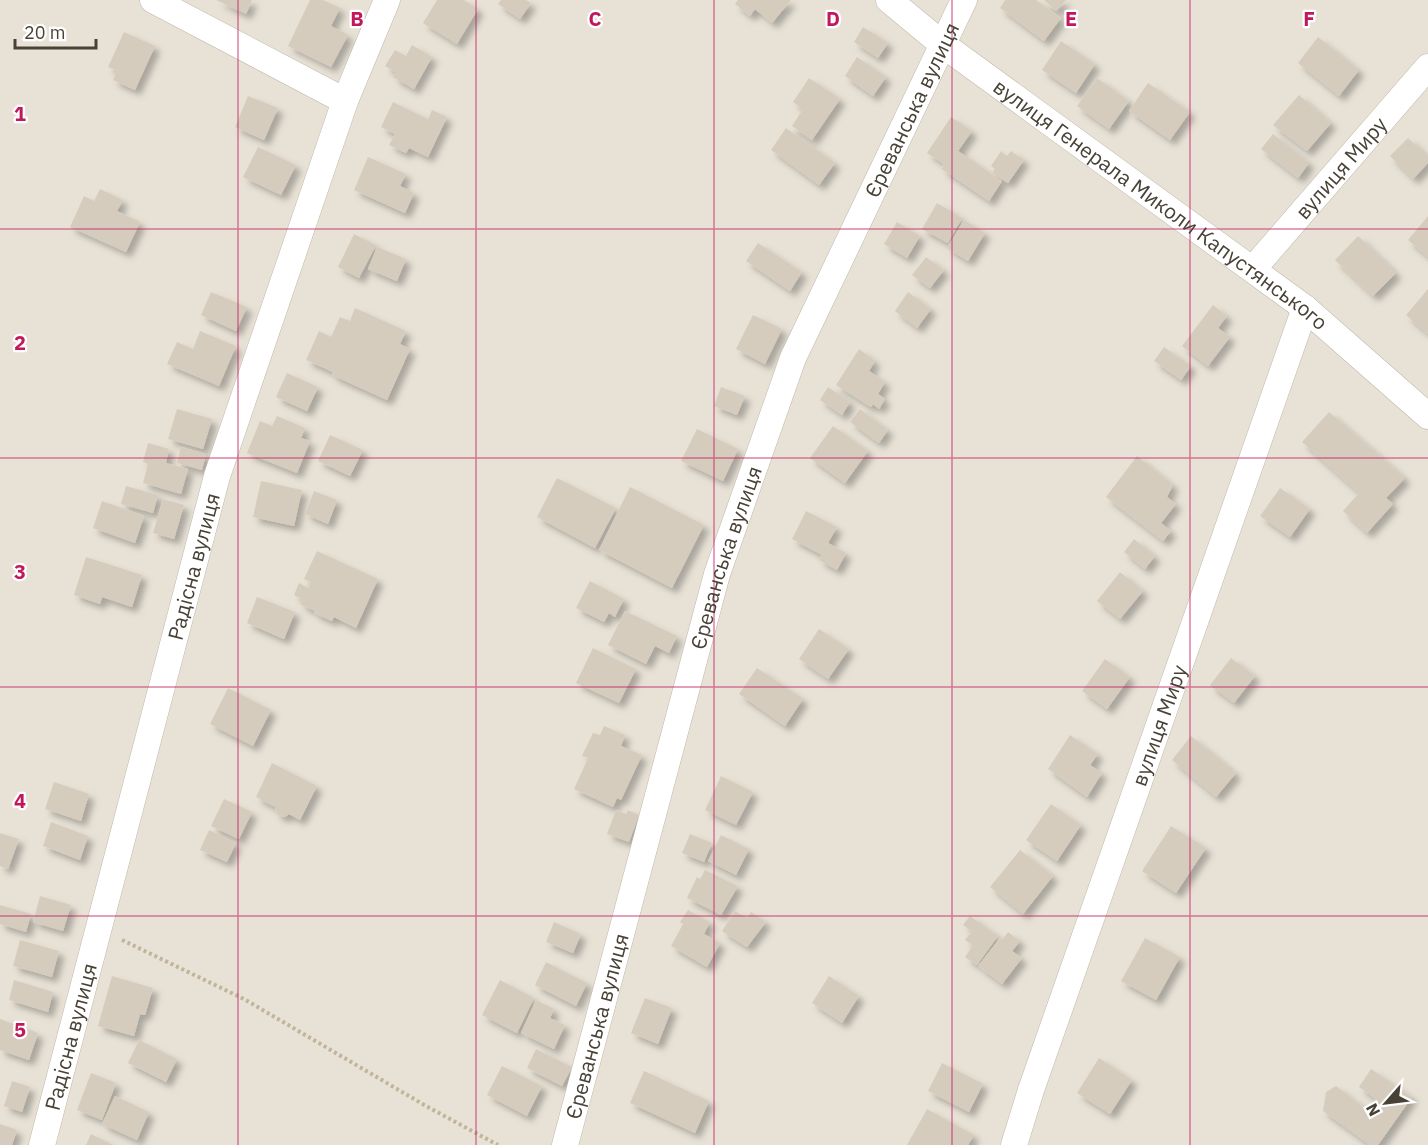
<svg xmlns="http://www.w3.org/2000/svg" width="1428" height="1145" viewBox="0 0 1428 1145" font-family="'IBM Plex Sans',sans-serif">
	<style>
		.residential { fill: #e8e2d6 }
		.building { fill: #d6ccbd; filter: url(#shadow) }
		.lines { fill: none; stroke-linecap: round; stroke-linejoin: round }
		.street-casing { stroke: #c0b8aa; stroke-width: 27 }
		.path { stroke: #c2b49b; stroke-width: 4; stroke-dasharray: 3 3; stroke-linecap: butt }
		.street { stroke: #fff; stroke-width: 26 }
		.grid { fill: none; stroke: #c2185b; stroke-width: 1.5; stroke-opacity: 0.55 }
		.labels { text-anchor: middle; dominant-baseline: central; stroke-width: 4.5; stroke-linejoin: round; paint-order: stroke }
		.street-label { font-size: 21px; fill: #484136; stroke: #fff }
		.grid-label { font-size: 20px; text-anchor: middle; font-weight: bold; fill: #c2185b; stroke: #fff; stroke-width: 4.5; stroke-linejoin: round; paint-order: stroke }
	</style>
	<defs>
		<filter id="shadow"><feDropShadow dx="5.5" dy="5.5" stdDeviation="3" flood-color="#0004"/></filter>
	</defs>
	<rect width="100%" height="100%" fill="#f4f0e8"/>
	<path class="residential" d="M0,0H1428V1145H0Z"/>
	<path class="building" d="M216,0H252L246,14Z
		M310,0H323L340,8L331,26L348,35L331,67L288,46Z
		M437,0H464L478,9L457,44L423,23Z
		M501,0H526L531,3L520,19L498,4Z
		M738,0H791L772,23L755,9L750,16L735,4Z
		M1005,0H1036L1061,18L1044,41L1000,8Z
		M1044,0H1066L1056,11Z
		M863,27L888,43L878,58L854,42Z
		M124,32L155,46L135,90L113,80L117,71L108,67Z
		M1318,37L1359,70L1339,96L1298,63Z
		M1061,41L1095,64L1076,93L1042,70Z
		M412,45L432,57L414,89L393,77L396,72L385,66L395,50L406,56Z
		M857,57L886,77L873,96L845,76Z
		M809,78L840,99L812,140L792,126L803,109L793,102Z
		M1097,78L1129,101L1109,129L1077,106Z
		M1148,83L1190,112L1170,140L1129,111Z
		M1299,95L1331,123L1307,151L1273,125Z
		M248,96L278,108L264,140L235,127Z
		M393,102L428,119L432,110L447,117L428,157L409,148L406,153L389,145L395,134L381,127Z
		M951,117L972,131L958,151L1002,181L989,201L942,169L944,164L927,153Z
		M786,128L835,163L819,185L771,150Z
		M1273,134L1309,163L1298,178L1261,149Z
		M1408,138L1428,157V163L1413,179L1390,156Z
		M258,147L296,165L281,195L243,177Z
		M1001,151L1007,156L1011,151L1024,160L1008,183L992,173L995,169L991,166Z
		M368,157L406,174L400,186L414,193L405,213L354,190Z
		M100,189L123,200L117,211L140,222L126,252L70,227L84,196L94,201Z
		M937,203L962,218L948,243L922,229Z
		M1428,216V257L1408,240Z
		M964,220L985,233L968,261L947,248Z
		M897,222L920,236L907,258L884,244Z
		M354,234L376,245L359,278L338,267Z
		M1358,236L1396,273L1373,296L1335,260Z
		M758,243L802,272L790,291L746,261Z
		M377,247L406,259L397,281L368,269Z
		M926,257L944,270L930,288L912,275Z
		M1428,289V334L1406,315Z
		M211,292L247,307L236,331L201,315Z
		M908,292L931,309L917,328L895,311Z
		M1213,305L1227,316L1218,328L1230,337L1208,366L1182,346Z
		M355,308L406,331L400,344L410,349L387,400L332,375L333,372L306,360L319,331L331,337L340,317L350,321Z
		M753,315L782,329L765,364L736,349Z
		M200,331L236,346L219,386L167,364L177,342L193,349Z
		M1164,347L1191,366L1181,380L1154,361Z
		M859,349L875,361L869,371L885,382L878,394L885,399L879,409L873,404L871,407L836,385Z
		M287,373L318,387L307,411L276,397Z
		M721,387L745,396L737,415L714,406Z
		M828,387L850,402L842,415L820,400Z
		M177,409L212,419L203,449L168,439Z
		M860,409L888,430L879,443L850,422Z
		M1329,412L1405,478L1386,498L1393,504L1367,533L1343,511L1359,493L1302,442Z
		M277,416L305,428L301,438L310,441L297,473L247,453L260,421L272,426Z
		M833,426L868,451L845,483L810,458Z
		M697,429L738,449L723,481L681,461Z
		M330,435L363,450L350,476L318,461Z
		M148,443L169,449L166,463L188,469L181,494L143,483L148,464L143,462Z
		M181,447L206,454L202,470L177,463Z
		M1137,456L1173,485L1167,497L1176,504L1161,523L1171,531L1163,541L1106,497Z
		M557,478L616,508L595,548L537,517Z
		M261,481L302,490L294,526L253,517Z
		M126,486L158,495L153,513L121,504Z
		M630,487L704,525L672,588L599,550Z
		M1280,488L1310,509L1290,537L1260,516Z
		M314,491L337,500L328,524L305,514Z
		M163,499L184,505L174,539L153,533Z
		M102,501L144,516L135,543L93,528Z
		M806,511L837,527L828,543L846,553L837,570L819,560L822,555L792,539Z
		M1134,539L1155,556L1145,569L1124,552Z
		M317,551L378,579L356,628L334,617L332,621L314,613L315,611L300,604L303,600L294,595L299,583L308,588L311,582L304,579Z
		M86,557L142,575L132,607L102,597L100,604L74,595Z
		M1120,572L1143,591L1120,619L1097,601Z
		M590,581L624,599L615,617L609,613L604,622L576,608Z
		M257,597L295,612L284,639L247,623Z
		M625,611L677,636L669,653L655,646L646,664L608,645Z
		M819,629L849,649L828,679L799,659Z
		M593,648L636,669L619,703L576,683Z
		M1231,658L1255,676L1234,703L1210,685Z
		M1105,659L1130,677L1107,709L1082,691Z
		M757,668L803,699L785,726L739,694Z
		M228,688L271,710L253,746L210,724Z
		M604,726L625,735L621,746L642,755L621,800L617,798L613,807L574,789L588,758L582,756L593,733L600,735Z
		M1070,735L1098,754L1090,765L1102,773L1087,797L1048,769Z
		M1191,736L1236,773L1216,797L1172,760Z
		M272,763L317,786L300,820L289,814L285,817L277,815L275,807L256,797Z
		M721,776L753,792L736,825L705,810Z
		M54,782L89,794L81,821L45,809Z
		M224,799L252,812L239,839L211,826Z
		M1051,804L1081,825L1057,861L1026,840Z
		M616,810L626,814L628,810L639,815L629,842L607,834Z
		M51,822L88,836L80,860L43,846Z
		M1171,826L1206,848L1176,893L1142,871Z
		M209,830L236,843L227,862L200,850Z
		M0,833L19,839L8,869L0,866Z
		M690,834L712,843L704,862L682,853Z
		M721,835L749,849L736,875L708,861Z
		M1020,850L1053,876L1023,914L990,887Z
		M705,870L738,886L721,915L687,898L697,877L700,879Z
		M40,896L71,905L63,931L33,922Z
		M0,905L31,914L26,932L0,924Z
		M688,910L710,922L704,934L720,943L707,967L671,946L683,924L680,922Z
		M735,911L747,918L751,912L766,922L747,947L722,931Z
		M970,916L998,936L977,965L965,957L973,945L965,940L972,931L963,925Z
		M554,922L581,934L573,953L546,942Z
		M1008,932L1020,941L1012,951L1022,958L1002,984L978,966L1000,938L1002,940Z
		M1145,938L1180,957L1156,1000L1121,981Z
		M20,940L59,951L52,977L13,966Z
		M546,962L587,983L576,1006L535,985Z
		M112,976L153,988L145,1015L140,1014L134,1036L98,1026Z
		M829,976L859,996L842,1023L812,1003Z
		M14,980L53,992L48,1012L9,1000Z
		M500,980L534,998L517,1033L482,1015Z
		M645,998L672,1008L658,1044L631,1033Z
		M536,1000L554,1009L550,1018L565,1025L554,1049L521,1033Z
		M0,1019L38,1033L29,1060L0,1050Z
		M139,1040L177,1059L166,1082L128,1063Z
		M536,1049L572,1067L562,1086L527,1068Z
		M1099,1058L1132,1080L1110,1114L1077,1093Z
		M942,1063L983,1084L969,1112L928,1091Z
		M502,1066L542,1086L527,1116L487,1095Z
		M1371,1069L1412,1097L1378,1145H1370L1323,1111L1326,1092L1336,1086L1367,1110L1376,1099L1359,1087Z
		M644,1071L709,1101L695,1133L630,1103Z
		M91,1073L116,1083L102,1120L77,1110Z
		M12,1081L30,1087L22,1112L4,1106Z
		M115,1096L149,1112L137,1140L102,1124Z
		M927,1109L974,1135L968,1145H907Z
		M0,1124L17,1130L12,1145H0Z
		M91,1134L113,1145H86Z"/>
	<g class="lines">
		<defs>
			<g id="street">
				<path d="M153,0L345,101"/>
				<path id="s1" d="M889,0L942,44L1305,308L1428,416"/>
				<path id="s2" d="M1253,269L1428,67"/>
				<path id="s3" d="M42,1145L217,476L345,101L387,0"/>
				<path id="s4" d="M565,1145L717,574L793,358L964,0"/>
				<path id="s5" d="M1014,1145L1031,1090L1305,308"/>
			</g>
		</defs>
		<use href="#street" class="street-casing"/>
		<path class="path" d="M122,940L244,999L426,1106L498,1145"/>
		<use href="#street" class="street"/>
	</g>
	<path class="grid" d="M238,0V1145M476,0V1145M714,0V1145M952,0V1145M1190,0V1145M0,229H1428M0,458H1428M0,687H1428M0,916H1428"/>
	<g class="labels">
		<g class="street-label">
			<text stroke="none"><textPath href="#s4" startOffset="1095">Єреванська вулиця</textPath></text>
			<text stroke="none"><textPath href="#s2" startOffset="134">вулиця Миру</textPath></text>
			<text stroke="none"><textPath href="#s1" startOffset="340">вулиця Генерала Миколи Капустянського</textPath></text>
			<text stroke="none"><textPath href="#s4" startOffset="609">Єреванська вулиця</textPath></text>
			<text stroke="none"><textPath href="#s3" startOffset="598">Радісна вулиця</textPath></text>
			<text stroke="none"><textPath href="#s5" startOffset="444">вулиця Миру</textPath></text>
			<text stroke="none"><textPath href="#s4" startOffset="123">Єреванська вулиця</textPath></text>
			<text stroke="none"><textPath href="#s3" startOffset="112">Радісна вулиця</textPath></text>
		</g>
	</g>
	<g class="grid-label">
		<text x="357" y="26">B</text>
		<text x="595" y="26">C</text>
		<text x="833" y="26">D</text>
		<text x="1071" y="26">E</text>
		<text x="1309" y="26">F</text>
		<text x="20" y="121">1</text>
		<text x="20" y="350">2</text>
		<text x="20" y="579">3</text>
		<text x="20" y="808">4</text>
		<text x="20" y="1037">5</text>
	</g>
	<g transform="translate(1386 1103) rotate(242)" stroke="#ffffff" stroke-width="4.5" paint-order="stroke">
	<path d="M0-4.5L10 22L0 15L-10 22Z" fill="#484136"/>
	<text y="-9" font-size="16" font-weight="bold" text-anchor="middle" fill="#484136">N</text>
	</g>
	<path d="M15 39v9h81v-9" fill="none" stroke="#484136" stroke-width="3"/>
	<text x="24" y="39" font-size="18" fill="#484136" stroke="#ffffff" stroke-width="4.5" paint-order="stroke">20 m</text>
</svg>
